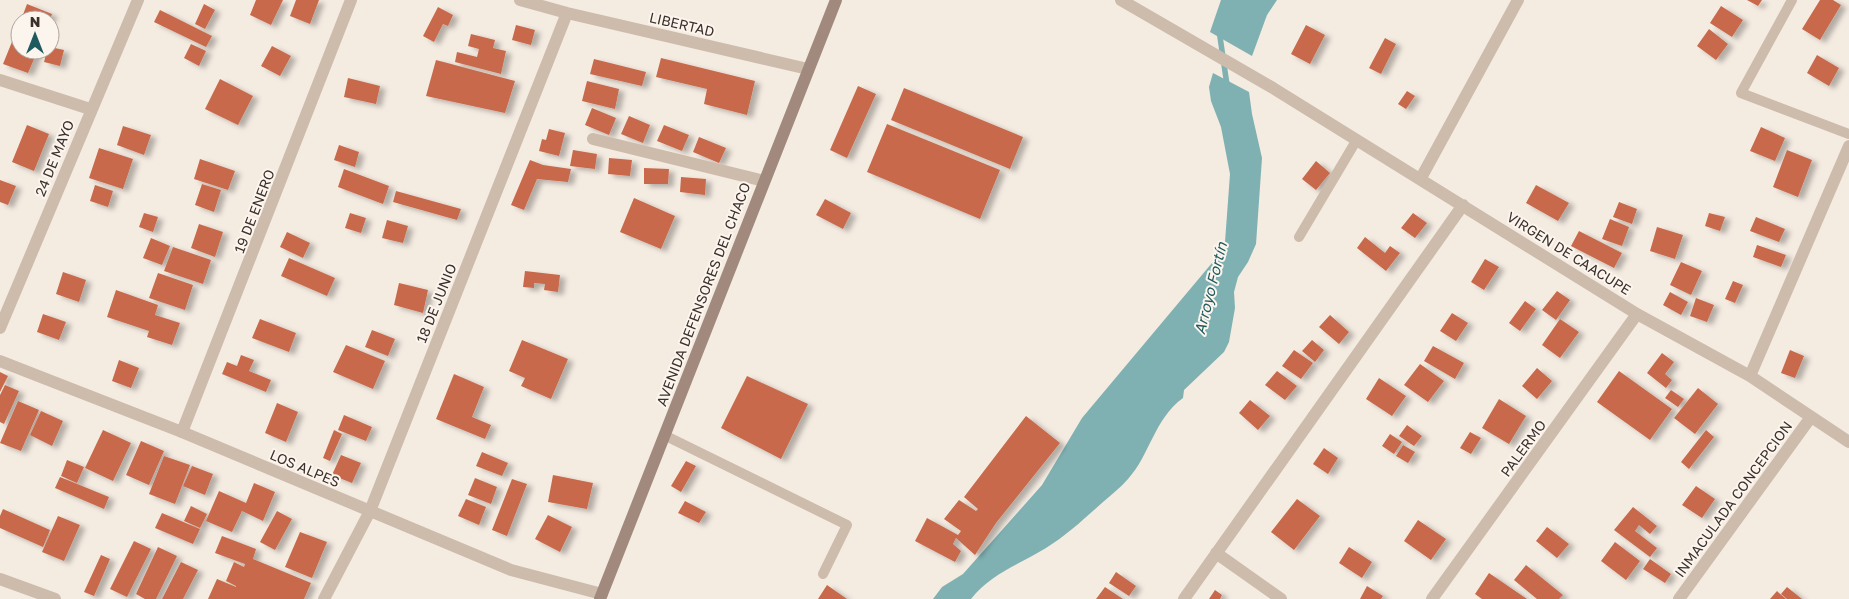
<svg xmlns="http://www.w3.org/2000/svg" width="1849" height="599" viewBox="0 0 1849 599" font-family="'Golos Text',sans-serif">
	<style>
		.water { fill: #7fb0b2 }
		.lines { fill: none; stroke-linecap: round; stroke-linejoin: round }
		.stream { stroke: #7fb0b2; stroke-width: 5.5 }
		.building { fill: #c8694b; filter: url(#shadow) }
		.service { stroke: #cdbbac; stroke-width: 10 }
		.minor { stroke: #cdbbac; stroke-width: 12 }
		.tertiary { stroke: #cdbbac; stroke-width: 12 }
		.secondary { stroke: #a18a7d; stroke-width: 12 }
		.labels { text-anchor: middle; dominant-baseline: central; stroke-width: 4; stroke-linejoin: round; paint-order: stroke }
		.street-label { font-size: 14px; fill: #3b302b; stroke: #fbf5ee }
		.water-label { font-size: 15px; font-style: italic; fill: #1f5a5e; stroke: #fbf5ee }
	</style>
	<defs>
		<filter id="shadow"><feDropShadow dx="5.5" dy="3" stdDeviation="2.5" flood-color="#0004"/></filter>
	</defs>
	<rect width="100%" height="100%" fill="#f4ebe1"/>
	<path class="water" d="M1221,0H1277L1267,15L1252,56L1210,32Z
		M1213,73L1249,92L1252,114L1262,158L1256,244L1248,262L1238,277L1234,292L1235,308L1229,342L1224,352L1184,390L1183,398C1154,419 1150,455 1128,479C1120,488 1111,495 1103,502C1085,518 1067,535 1046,548C1020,564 990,574 971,599H933L942,587L963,574L1042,485L1082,418L1217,257L1225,242L1230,174L1221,127L1211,101L1209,87Z"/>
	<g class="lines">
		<path class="stream" d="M1219,30L1227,85"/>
	</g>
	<path class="building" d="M256,0H283L271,25L250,15Z
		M296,0H319L310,24L290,16Z
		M1747,0H1762L1758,6Z
		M1820,0H1833L1841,5L1820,40L1802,29Z
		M27,4L52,14L50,20H21Z
		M204,4L215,10L205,29L195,24Z
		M1721,6L1743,20L1732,37L1710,23Z
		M438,7L453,15L448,26L443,24L434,42L423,36Z
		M160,10L212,36L206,47L154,22Z
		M20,22V50H38L28,73L3,64Z
		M516,25L535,30L531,45L512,40Z
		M1306,25L1325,35L1310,64L1291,54Z
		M1709,29L1728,44L1716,60L1697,46Z
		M471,34L495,40L493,48L506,51L501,74L455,62L457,52L477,57L479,49L468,46Z
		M1385,38L1396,44L1381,74L1369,68Z
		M191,44L206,51L199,66L184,58Z
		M272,46L291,56L280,76L261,66Z
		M50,47L64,50L60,66L44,62L47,50H50Z
		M1817,55L1839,68L1829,86L1807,73Z
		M661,58L755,81L747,115L704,104L707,89L656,77Z
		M594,59L646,72L642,86L590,74Z
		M436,60L515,81L505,113L426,96Z
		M348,78L380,86L376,104L344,97Z
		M220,79L253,96L238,125L205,109Z
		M587,81L619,89L615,109L582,101Z
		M858,86L876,94L847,158L830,150Z
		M904,88L1023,137L1010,169L891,120Z
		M1407,91L1415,96L1406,109L1398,104Z
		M592,108L616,118L609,135L585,125Z
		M629,116L650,125L643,143L621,134Z
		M887,124L1000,170L980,219L867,172Z
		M27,125L49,134L34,171L12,162Z
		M664,125L689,135L682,151L657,141Z
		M123,126L151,135L144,155L117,145Z
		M1761,127L1785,138L1775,161L1750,151Z
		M549,129L565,133L559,156L539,151L542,139L546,140Z
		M699,137L726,148L719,163L693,152Z
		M339,145L359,152L355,167L334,160Z
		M99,148L133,159L123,189L89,178Z
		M573,150L597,154L595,169L570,166Z
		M1787,150L1812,160L1798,197L1773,187Z
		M609,158L632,160L630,176L608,174Z
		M200,159L235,171L228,190L194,179Z
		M530,160L543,165L571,169L568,182L537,179L524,210L511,205Z
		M1316,161L1330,173L1316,190L1302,179Z
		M644,168L669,169L668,184H644Z
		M344,169L389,186L383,204L338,187Z
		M681,177L706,179L705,195L680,192Z
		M0,180L16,186L8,205L0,202Z
		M202,184L221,190L214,212L195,205Z
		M95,185L113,191L108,207L90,201Z
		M1536,185L1569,203L1558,221L1526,203Z
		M396,191L461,209L457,220L393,202Z
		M634,198L675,216L661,249L620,232Z
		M825,199L851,213L843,229L816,215Z
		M1619,202L1637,209L1632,224L1613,217Z
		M144,213L158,217L153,232L139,227Z
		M350,213L366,218L361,233L345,228Z
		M1413,213L1427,223L1415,238L1401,228Z
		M1709,213L1725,217L1720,231L1705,226Z
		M1756,217L1785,229L1779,242L1750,231Z
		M1610,219L1629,227L1622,246L1602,239Z
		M387,220L408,226L403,243L382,238Z
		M199,224L223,232L215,257L191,248Z
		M1657,227L1683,235L1675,259L1650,251Z
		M1579,231L1622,253L1614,268L1571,246Z
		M287,232L310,243L303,258L280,247Z
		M1365,237L1385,253L1390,246L1400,253L1386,271L1357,248Z
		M151,238L170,246L162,265L143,258Z
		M1757,245L1786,255L1781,267L1753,257Z
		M173,247L211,260L203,284L164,271Z
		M289,258L335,278L327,296L281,276Z
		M1485,259L1499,267L1484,290L1471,282Z
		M1681,262L1702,271L1691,295L1670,285Z
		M525,271L560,275L558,292L544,290L545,284L534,283V288L523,287Z
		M63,272L86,280L79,302L56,294Z
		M158,273L193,285L185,310L149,298Z
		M1733,281L1743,285L1735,303L1725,299Z
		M399,283L428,290L423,313L394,305Z
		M116,290L158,305L155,315L180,323L172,345L147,337L149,331L107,317Z
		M1557,291L1570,300L1556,320L1542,310Z
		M1670,292L1688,302L1681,315L1663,305Z
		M1696,298L1714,305L1707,322L1690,316Z
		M1525,301L1536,309L1520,331L1509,323Z
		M1452,313L1468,323L1456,341L1440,331Z
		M43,314L66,322L59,340L37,332Z
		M1330,315L1349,332L1339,344L1319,327Z
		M260,319L296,333L289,352L252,338Z
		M1560,319L1579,332L1560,358L1542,345Z
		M372,330L395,339L388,356L365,347Z
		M522,340L568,359L551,399L521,386L525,378L509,371Z
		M1312,340L1324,350L1315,362L1302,351Z
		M346,345L385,361L373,389L333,372Z
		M1433,346L1464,363L1455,379L1424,361Z
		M1294,350L1313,363L1301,379L1282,366Z
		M1790,350L1804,356L1795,378L1781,373Z
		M1662,353L1674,362L1665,374L1672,380L1666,388L1647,373Z
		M241,355L254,360L249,371L271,380L266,392L222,374L227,362L237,366Z
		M119,360L139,368L131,388L112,381Z
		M1420,364L1444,381L1428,402L1404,385Z
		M1537,368L1552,381L1537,399L1522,386Z
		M1277,371L1297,386L1285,400L1265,385Z
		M1619,371L1672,409L1650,440L1597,402Z
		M0,372L8,376L0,392Z
		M454,374L484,387L472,417L491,425L485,439L436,419Z
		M747,376L808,404L781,459L721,428Z
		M1379,378L1406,396L1392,416L1366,399Z
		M5,385L19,391L4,424L0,422V395Z
		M1698,388L1718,404L1695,434L1674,418Z
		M1671,390L1684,399L1678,407L1665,398Z
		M1499,399L1526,416L1509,444L1482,428Z
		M1250,400L1270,416L1258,430L1239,413Z
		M18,401L39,410L21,451L0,443Z
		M277,403L298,412L286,442L265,433Z
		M41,411L63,421L52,446L30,435Z
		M344,415L372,427L366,441L338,430Z
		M1026,416L1060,443L996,523L975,555L956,538L953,544L961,551L955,562L915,541L927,518L958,535L961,531L944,519L959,500L976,511L978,509L964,497Z
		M1407,425L1422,436L1414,446L1399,436Z
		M103,430L131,443L113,481L85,468Z
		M334,430L342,434L330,461L323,458Z
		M1706,430L1714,437L1689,469L1681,462Z
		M1470,432L1481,438L1471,454L1460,448Z
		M1390,434L1402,442L1394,454L1382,446Z
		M141,441L164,451L149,485L126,475Z
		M1403,445L1415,452L1408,463L1396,456Z
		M1324,448L1338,458L1328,474L1313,464Z
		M482,452L508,463L502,476L476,466Z
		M341,455L361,463L352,483L332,475Z
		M164,456L190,465L175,504L149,494Z
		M67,460L84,467L77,483L61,476Z
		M686,461L696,466L681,492L671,486Z
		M192,466L213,474L205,495L183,486Z
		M553,475L593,483L587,509L548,502Z
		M60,477L109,497L104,509L55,488Z
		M475,478L497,487L491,504L468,495Z
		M512,479L527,484L507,536L492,530Z
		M254,483L275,492L263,521L242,511L232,532L206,521L219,491L246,503Z
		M1696,486L1715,499L1702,518L1682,505Z
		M466,499L486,507L479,525L458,516Z
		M1297,499L1320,516L1294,550L1271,532Z
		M685,501L706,512L699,523L678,513Z
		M191,506L207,514L200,528L184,521Z
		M1633,507L1657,526L1650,534L1639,525L1635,531L1657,548L1650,557L1614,530Z
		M3,509L50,530L43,547L0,528V516Z
		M277,511L292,519L275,550L260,542Z
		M162,513L200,529L193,544L155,528Z
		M548,515L572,527L560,552L535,539Z
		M58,516L80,525L64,561L42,552Z
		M1418,520L1446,539L1431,560L1404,541Z
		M1547,527L1569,544L1557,558L1536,541Z
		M300,532L327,542L312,578L285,567Z
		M222,536L256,549L253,559L311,583L304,599H208L217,579L236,587V586L226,581L234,562L244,567L245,564L215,553Z
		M134,541L151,549L127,597L110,589Z
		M1615,542L1640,561L1626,580L1601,561Z
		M158,547L177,556L156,599H145L136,594Z
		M1349,547L1372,562L1362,578L1339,563Z
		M101,555L110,559L94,596L84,592Z
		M1650,559L1671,574L1665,583L1643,569Z
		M181,562L198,570L183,599H162Z
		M1526,565L1563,595L1559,599H1537L1514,580Z
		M1116,572L1136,586L1129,596L1109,583Z
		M1489,573L1527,599H1482L1475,594Z
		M827,585L847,599H818Z
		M1367,586L1383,596L1381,599H1360Z
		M1105,587L1123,599H1096Z
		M1787,587L1802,599H1787L1781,594Z
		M1215,590L1222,595L1220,599H1209Z
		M1777,591L1779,593L1786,599H1770Z"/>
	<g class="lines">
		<path class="service" d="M1792,0L1741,93L1849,134
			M1299,237L1356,141
			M664,435L847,525L823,574"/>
		<path class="minor" d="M520,0L567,13L808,69
			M1121,0L1273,88L1637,314L1750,376L1849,442
			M0,80L90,109
			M593,139L764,181
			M1421,178L1518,0
			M0,328L138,0
			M1750,376L1849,146
			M182,432L351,0
			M1216,553L1281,599
			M0,579L55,599
			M324,599L370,511L567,13
			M1184,599L1463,205
			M1432,599L1637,314
			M1679,599L1811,417"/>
		<path class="tertiary" d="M0,361L182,432L511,570L602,594"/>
		<path class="secondary" d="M600,599L836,0"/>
	</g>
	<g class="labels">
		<g class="street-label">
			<text transform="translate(682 24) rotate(13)">LIBERTAD</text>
			<text transform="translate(54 158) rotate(-68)">24 DE MAYO</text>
			<text transform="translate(254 211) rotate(-69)">19 DE ENERO</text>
			<text transform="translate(1569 253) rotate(32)">VIRGEN DE CAACUPE</text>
			<text transform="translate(703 294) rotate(-69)">AVENIDA DEFENSORES DEL CHACO</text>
			<text transform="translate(436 303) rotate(-68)">18 DE JUNIO</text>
			<text transform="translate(1523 448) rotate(-54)">PALERMO</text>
			<text transform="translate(305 468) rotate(23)">LOS ALPES</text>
			<text transform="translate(1733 499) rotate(-54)">INMACULADA CONCEPCION</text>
		</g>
		<g class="water-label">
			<text transform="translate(1210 288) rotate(-76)">Arroyo Fortín</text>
		</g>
	</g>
	<g transform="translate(35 35)"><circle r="24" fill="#fbf5ee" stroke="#aea6a0"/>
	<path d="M0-4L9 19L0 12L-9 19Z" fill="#1f5a5e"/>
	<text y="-8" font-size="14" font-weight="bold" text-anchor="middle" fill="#3b302b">N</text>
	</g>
</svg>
